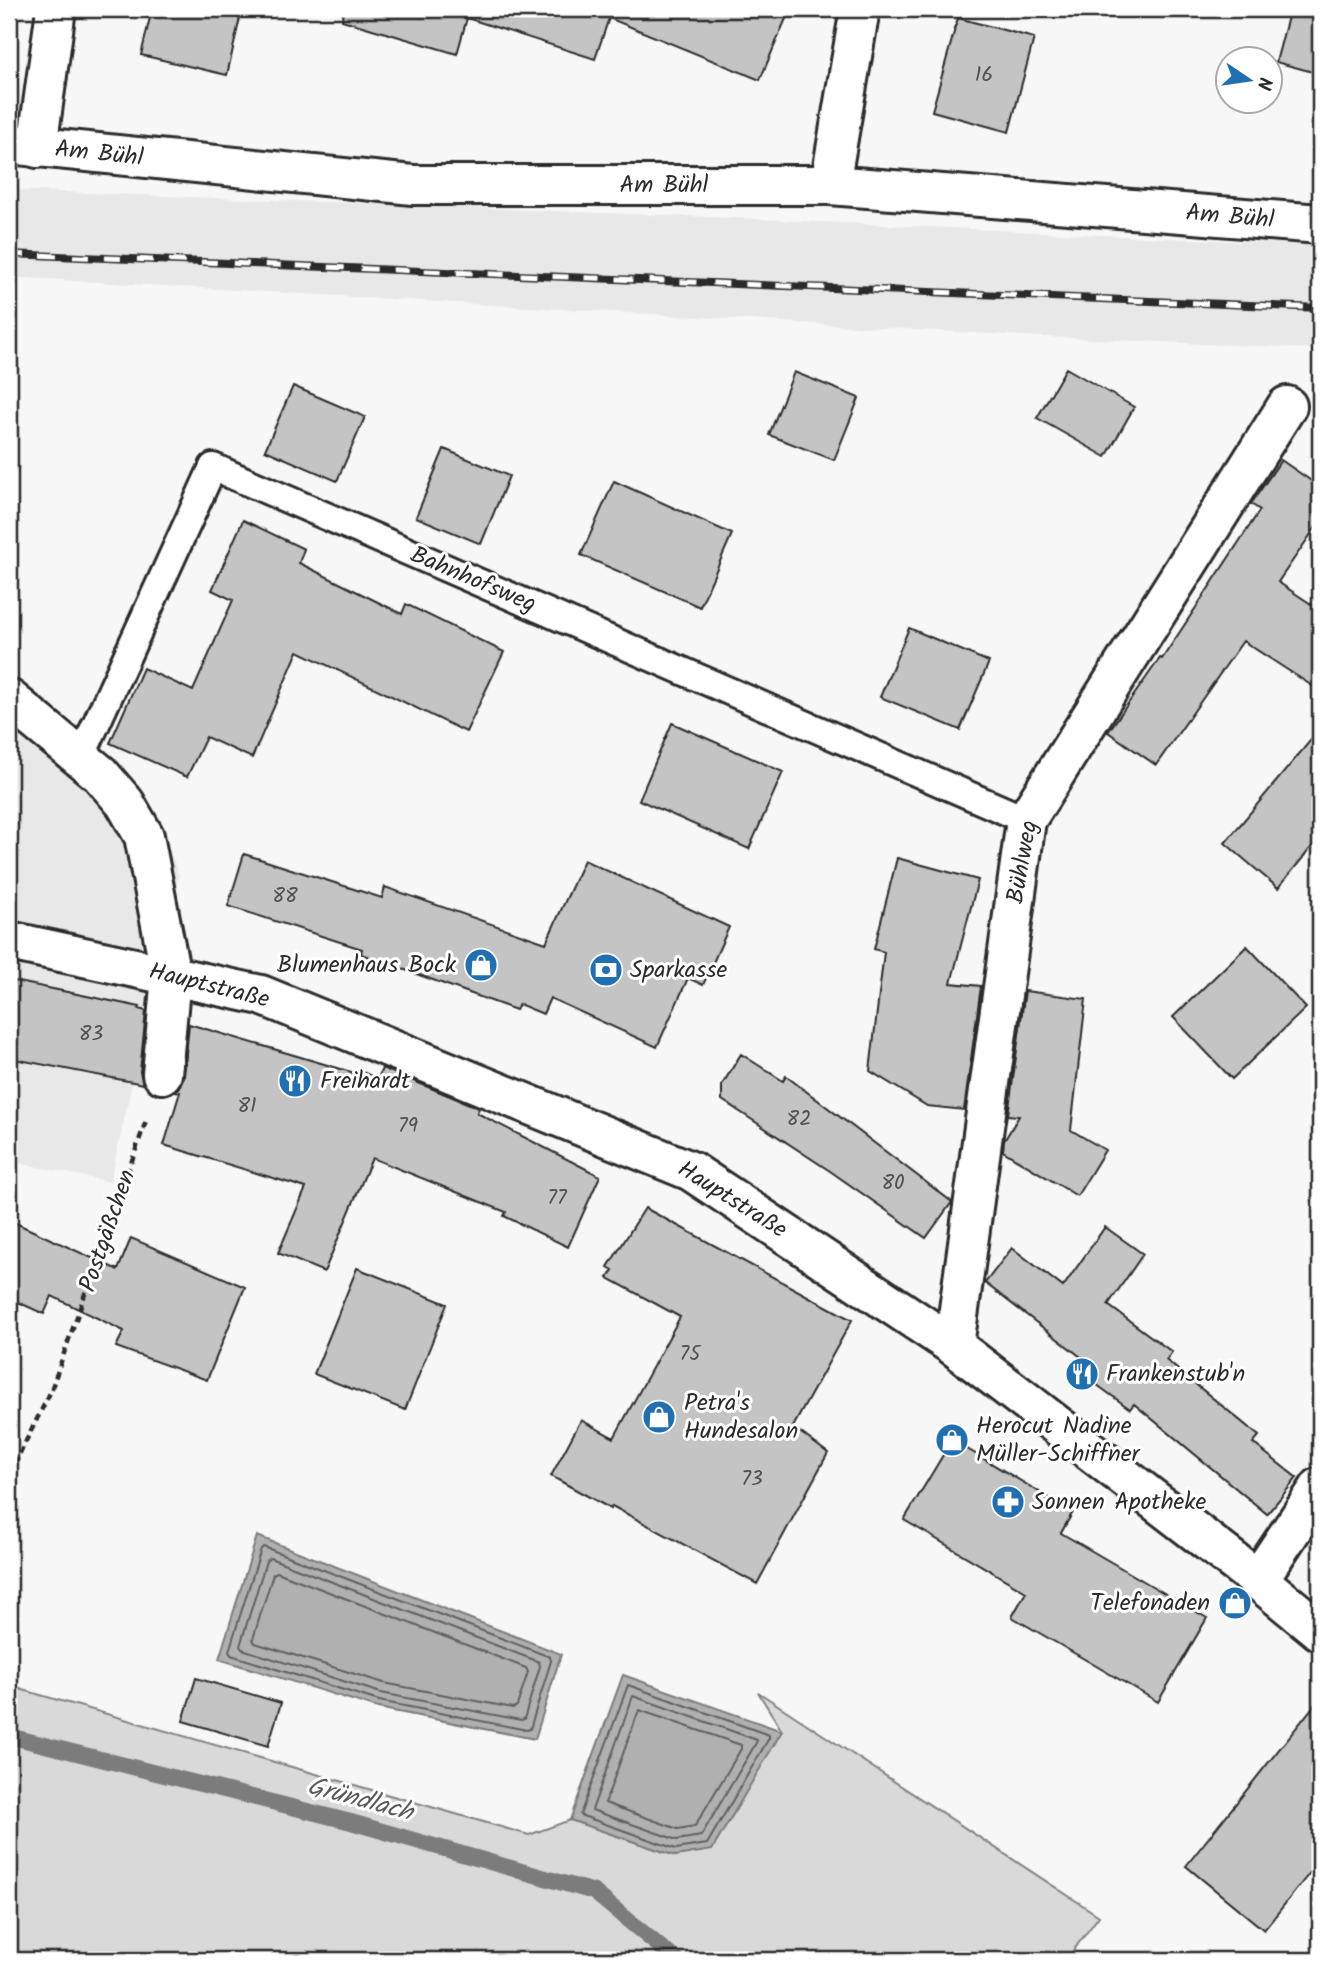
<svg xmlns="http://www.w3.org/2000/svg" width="1329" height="1969" viewBox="0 0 1329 1969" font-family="Kalam,sans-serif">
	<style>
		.built { fill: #e8e8e8 }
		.green { fill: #d9d9d9; stroke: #828282; stroke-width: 2 }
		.water { fill: #b0b0b0; stroke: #7b7b7b; stroke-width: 2 }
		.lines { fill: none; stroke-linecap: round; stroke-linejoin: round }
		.shore { stroke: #606060; stroke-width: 2 }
		.stream { stroke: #7b7b7b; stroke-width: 16 }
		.building { fill: #c4c4c4; stroke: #2b2b2b; stroke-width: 2 }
		.service-casing { stroke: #2b2b2b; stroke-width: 32 }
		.minor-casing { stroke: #2b2b2b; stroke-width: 44 }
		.tertiary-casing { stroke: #2b2b2b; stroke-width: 44 }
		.path { stroke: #2b2b2b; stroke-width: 4.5; stroke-dasharray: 7 5; stroke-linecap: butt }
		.service { stroke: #fff; stroke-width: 26 }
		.minor { stroke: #fff; stroke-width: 38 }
		.tertiary { stroke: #fff; stroke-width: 38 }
		.rail-casing { stroke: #2b2b2b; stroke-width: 8 }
		.rail { stroke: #fff; stroke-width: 5; stroke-dasharray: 16; stroke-linecap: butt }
		.labels { text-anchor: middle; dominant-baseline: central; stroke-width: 6; stroke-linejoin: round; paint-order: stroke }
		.number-label { font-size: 21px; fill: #515151 }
		.street-label { font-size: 24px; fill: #2b2b2b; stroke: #fff }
		.poi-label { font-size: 24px; fill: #2b2b2b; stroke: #fff; text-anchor: start }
		.water-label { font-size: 26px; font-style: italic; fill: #5a5a5a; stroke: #fff }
	</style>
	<rect width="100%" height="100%" fill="#f7f7f7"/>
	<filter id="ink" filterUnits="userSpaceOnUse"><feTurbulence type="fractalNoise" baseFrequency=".0143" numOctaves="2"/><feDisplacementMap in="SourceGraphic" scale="14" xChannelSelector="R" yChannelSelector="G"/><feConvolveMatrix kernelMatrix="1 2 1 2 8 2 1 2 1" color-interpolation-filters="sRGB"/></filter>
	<g filter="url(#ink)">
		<path class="built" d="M9,190L737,218L1320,245V349L1024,336L9,277Z
			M9,674L102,747L151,804L179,875L110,1182L9,1161Z"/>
		<path class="green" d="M9,1686L529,1835L570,1820L676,1856L782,1731L758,1692L1099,1916L1066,1960H9Z"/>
		<path class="water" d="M257,1536L561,1654L535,1739L378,1708L219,1659Z
			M623,1675L782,1731L712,1850L676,1856L570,1820Z"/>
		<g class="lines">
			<path class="shore" d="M264,1547L550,1657L551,1661L530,1729L527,1730L379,1701L231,1655L229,1651L261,1549Z
				M270,1558L539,1662L540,1666L524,1719L521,1720L381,1693L242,1649L240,1646L266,1561Z
				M277,1572L526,1668L528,1672L517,1706L513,1708L384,1683L255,1643L253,1639L273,1574Z
				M628,1685L769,1735V1738L707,1844L676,1849L580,1815Z
				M633,1696L757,1740L756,1743L701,1836L677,1840L592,1810Z
				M639,1710L741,1745V1749L695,1826L678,1829L605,1803Z"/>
			<path class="stream" d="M9,1736L351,1822L594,1892L676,1960"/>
		</g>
		<path class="building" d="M152,9H242L227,75L141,55Z
			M343,9H790L760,80L609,18L595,59L467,18L457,54L342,20Z
			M1290,9H1320V74L1276,62Z
			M958,18L1034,38L1009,132L932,111Z
			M1066,368L1134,407L1106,457L1037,418Z
			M794,372L859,398L834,460L769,435Z
			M293,386L365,417L337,481L265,450Z
			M444,449L509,476L481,544L416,517Z
			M1281,460L1320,487V521L1278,582L1320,610V691L1243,641L1156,765L1108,732L1160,658L1162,659L1260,510L1251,504Z
			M614,481L732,534L700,607L581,555Z
			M243,520L304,549L299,563L402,614L406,604L504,652L466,732L298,651L252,758L206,737L187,777L110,743L143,668L193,691L233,600L212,590Z
			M909,628L989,662L960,730L880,697Z
			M672,723L783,772L749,849L639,800Z
			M1320,729V837L1278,888L1225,843Z
			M244,854L382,898L385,887L546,943L584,860L729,927L703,985L688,978L657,1047L550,998L543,1014L519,1004L516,1010L361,954L362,949L228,906Z
			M897,858L978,880L951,983L981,986L964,1110L927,1106L870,1071L884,952L874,949Z
			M1247,946L1306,1008L1232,1079L1173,1017Z
			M9,980L140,1007L139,1009L146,1011L140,1072L143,1084L9,1058Z
			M1025,991L1086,999L1071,1130L1105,1150L1077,1196L1003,1151L1004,1141L1019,1116L1008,1115Z
			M189,1024L358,1074L360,1071L378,1079L382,1068L479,1108L477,1113L600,1176L568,1247L504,1216L506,1212L372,1158L324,1272L278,1253L306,1188L164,1145L180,1092L175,1091L180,1086L184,1076Z
			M741,1054L783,1081L786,1076L952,1202L926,1238L830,1171L722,1100V1085Z
			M645,1208L852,1320L793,1427L828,1453L757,1584L612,1506L611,1509L551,1476L581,1420L614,1438L680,1317L608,1278L613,1270L608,1267Z
			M9,1220L118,1270L131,1238L245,1287L207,1380L116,1347L124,1331L52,1296L44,1314L9,1298Z
			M1105,1227L1143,1254L1108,1305L1172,1352L1166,1360L1259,1436L1253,1443L1297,1478L1267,1514L1134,1404L1130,1409L1082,1374L1090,1364L985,1283L1012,1248L1063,1287Z
			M357,1268L447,1304L405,1410L314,1374Z
			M952,1440L1073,1512L1061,1533L1207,1618L1158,1702L1012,1617L1026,1592L904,1520Z
			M196,1678L281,1703L268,1746L183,1721Z
			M1320,1698V1860L1264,1930L1186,1866Z"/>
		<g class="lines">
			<defs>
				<path id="service" d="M81,757L213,467L1026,820"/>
				<path id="minor" d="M9,144L413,185H830L1320,224
					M37,148L56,9
					M830,185L860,9
					M9,699L100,774L125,803L144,836L171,976L162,1074
					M954,1346L1026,820L1287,406
					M1258,1580L1320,1487"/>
				<path id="tertiary" d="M9,941L261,995L691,1171L954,1346L1258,1580L1320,1631"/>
			</defs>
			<use href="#service" class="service-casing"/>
			<use href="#minor" class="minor-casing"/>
			<use href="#tertiary" class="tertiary-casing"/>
			<path class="path" d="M9,1475L50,1393L147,1118"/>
			<use href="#service" class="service"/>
			<use href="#minor" class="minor"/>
			<use href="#tertiary" class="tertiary"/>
			<defs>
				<path id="rail" d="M9,254L1320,308"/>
			</defs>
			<use href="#rail" class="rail-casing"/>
			<use href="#rail" class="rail"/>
		</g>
	</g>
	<defs>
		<symbol id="shop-disc" viewBox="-11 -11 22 22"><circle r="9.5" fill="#1f6fb2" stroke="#fff"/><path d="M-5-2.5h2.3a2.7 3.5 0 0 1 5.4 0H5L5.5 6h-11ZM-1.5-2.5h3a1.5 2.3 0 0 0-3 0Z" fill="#fff"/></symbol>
		<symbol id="bank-disc" viewBox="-11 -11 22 22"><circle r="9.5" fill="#1f6fb2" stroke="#fff"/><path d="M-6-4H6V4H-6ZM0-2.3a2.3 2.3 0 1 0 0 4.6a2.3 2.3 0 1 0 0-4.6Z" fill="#fff"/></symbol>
		<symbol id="restaurant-disc" viewBox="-11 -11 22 22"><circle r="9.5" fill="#1f6fb2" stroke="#fff"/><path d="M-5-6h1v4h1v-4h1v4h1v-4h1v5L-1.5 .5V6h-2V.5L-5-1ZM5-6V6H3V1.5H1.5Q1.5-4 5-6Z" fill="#fff"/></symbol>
		<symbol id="pharmacy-disc" viewBox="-11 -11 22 22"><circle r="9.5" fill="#1f6fb2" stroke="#fff"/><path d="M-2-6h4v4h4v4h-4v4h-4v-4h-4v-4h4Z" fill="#fff"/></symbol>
	</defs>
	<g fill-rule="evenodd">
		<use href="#shop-disc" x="462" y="946" width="38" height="38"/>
		<use href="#bank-disc" x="587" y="951" width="38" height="38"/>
		<use href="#restaurant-disc" x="276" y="1062" width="38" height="38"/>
		<use href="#restaurant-disc" x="1063" y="1355" width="38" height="38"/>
		<use href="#shop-disc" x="640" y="1398" width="38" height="38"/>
		<use href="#shop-disc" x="933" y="1421" width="38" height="38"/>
		<use href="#pharmacy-disc" x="989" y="1483" width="38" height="38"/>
		<use href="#shop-disc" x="1216" y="1584" width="38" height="38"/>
	</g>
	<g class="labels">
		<g class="number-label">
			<text x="984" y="75">16</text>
			<text x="285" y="896">88</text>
			<text x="91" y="1034">83</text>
			<text x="247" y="1106">81</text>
			<text x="799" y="1119">82</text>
			<text x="408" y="1126">79</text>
			<text x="893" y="1183">80</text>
			<text x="557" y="1198">77</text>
			<text x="690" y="1354">75</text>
			<text x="752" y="1479">73</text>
		</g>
		<g class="street-label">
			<text transform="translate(99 154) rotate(6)">Am Bühl</text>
			<text x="664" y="185">Am Bühl</text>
			<text transform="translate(1230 217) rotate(5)">Am Bühl</text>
			<text transform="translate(473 580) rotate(23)">Bahnhofsweg</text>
			<text transform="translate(1023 862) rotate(-80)">Bühlweg</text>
			<text transform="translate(209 986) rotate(14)">Hauptstraße</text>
			<text transform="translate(732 1200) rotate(32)">Hauptstraße</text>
			<text transform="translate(108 1231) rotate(-71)">Postgäßchen</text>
		</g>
		<g class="poi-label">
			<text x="456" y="965" text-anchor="end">Blumenhaus Bock</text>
			<text x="630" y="970">Sparkasse</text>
			<text x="320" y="1081">Freihardt</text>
			<text x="1106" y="1374">Frankenstub'n</text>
			<text x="684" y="1403">Petra's<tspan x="684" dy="28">Hundesalon</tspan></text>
			<text x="976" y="1426">Herocut Nadine<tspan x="976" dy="28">Müller-Schiffner</tspan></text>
			<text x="1032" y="1502">Sonnen Apotheke</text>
			<text x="1210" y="1603" text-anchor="end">Telefonaden</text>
		</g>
		<g class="water-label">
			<text transform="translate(360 1800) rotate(15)">Gründlach</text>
		</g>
	</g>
	<rect width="1329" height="1969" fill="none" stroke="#fff" stroke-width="35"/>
	<rect x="18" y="18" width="1294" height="1934" fill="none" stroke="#2b2b2b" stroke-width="2.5" filter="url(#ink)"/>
	<g transform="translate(1249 80) rotate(103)"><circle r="33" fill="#ffffff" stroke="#aaaaaa" stroke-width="2"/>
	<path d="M0-5L12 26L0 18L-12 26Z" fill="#1f6fb2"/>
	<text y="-10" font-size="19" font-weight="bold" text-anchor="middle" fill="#2b2b2b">N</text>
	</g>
</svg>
